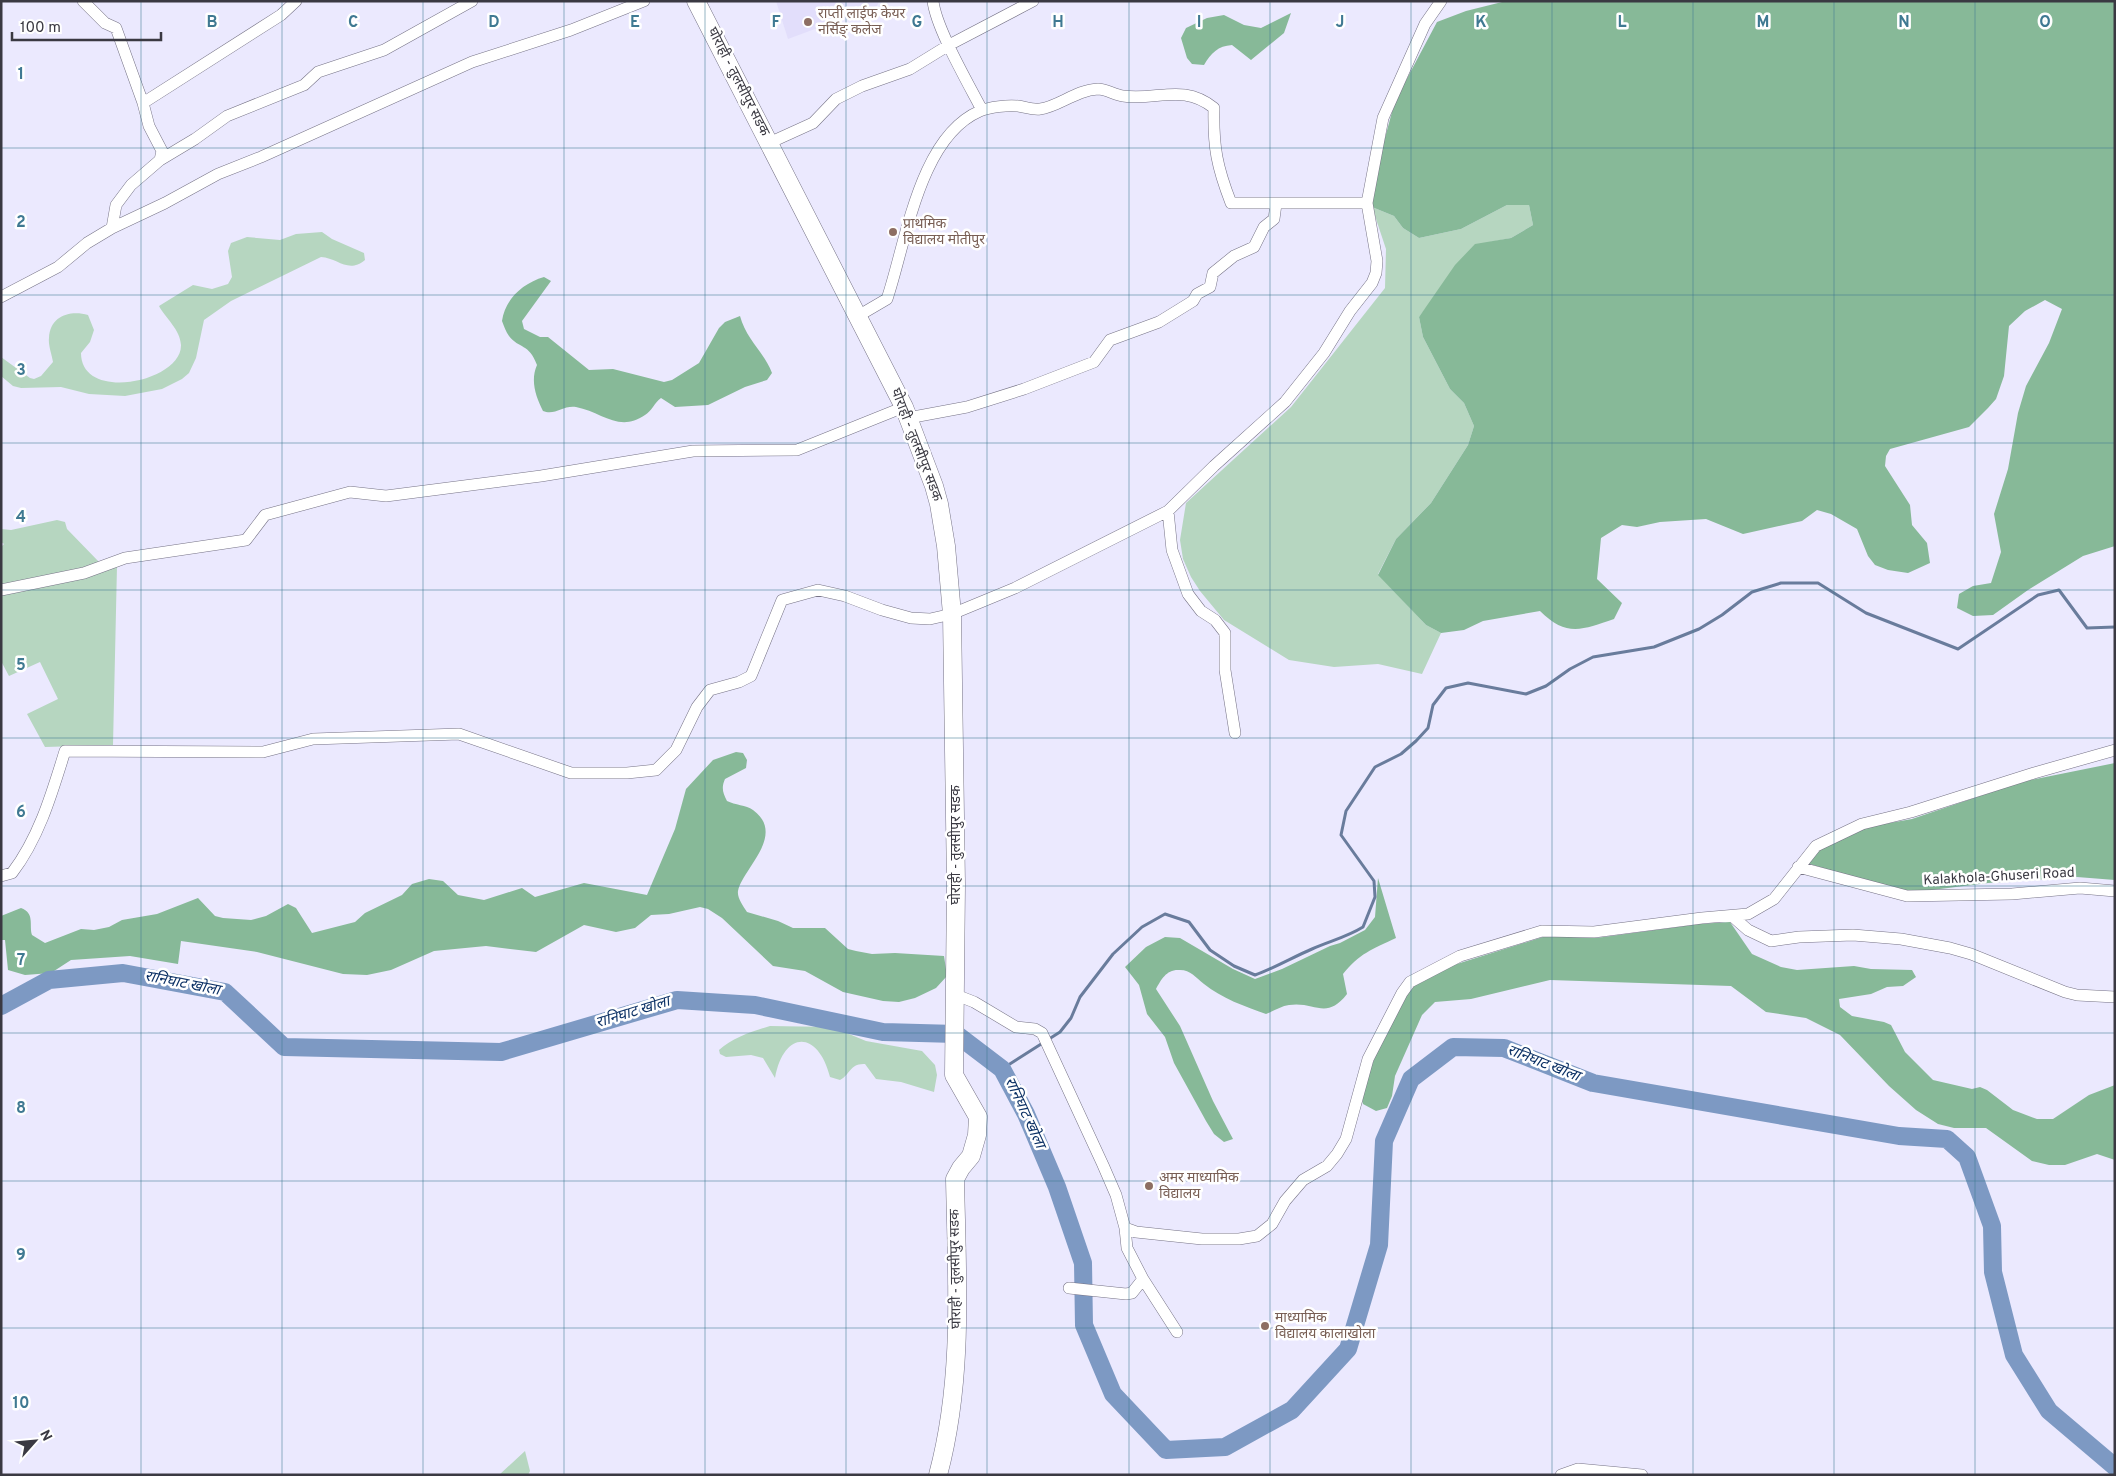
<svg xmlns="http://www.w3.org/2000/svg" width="2116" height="1476" viewBox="0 0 2116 1476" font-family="Overpass,'Noto Sans Devanagari',sans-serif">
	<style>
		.built { fill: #e2defb }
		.green { fill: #b6d6c0 }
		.forest { fill: #87b998 }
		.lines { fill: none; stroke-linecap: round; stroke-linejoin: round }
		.stream { stroke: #697c9c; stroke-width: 3 }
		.river { stroke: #7d99c3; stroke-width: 18 }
		.street-casing { stroke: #767386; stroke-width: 12 }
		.primary-casing { stroke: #767386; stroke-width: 19 }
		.street { stroke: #fff; stroke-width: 11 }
		.primary { stroke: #fff; stroke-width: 18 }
		.grid { fill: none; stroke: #3f7992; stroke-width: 1; stroke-opacity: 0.55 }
		.education-dot { fill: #8d6e63; stroke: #fff; stroke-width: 2 }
		.labels { text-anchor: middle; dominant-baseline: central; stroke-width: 5; stroke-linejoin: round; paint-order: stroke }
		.education-label { font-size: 14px; fill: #785e54; stroke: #fff; text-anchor: start }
		.street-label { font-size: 14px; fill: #3a3942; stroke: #fff }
		.water-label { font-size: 15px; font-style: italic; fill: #0c3165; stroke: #fff }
		.grid-label { font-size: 16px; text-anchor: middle; font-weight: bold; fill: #3f7992; stroke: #fff; stroke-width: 5; stroke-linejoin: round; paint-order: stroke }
	</style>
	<rect width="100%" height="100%" fill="#ebe9fe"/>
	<path class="built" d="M776,1H879L877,6L788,39Z"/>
	<path class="green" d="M1507,205H1529L1533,225L1511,238L1475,245L1419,317L1423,337L1450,389L1464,403L1474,426L1468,445L1431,503L1396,539L1378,574L1426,625L1441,633L1422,674L1378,664L1334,667L1289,660L1224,620L1200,591L1191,577L1183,559L1180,540L1186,503L1291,407L1385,288L1386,249L1372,207L1394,216L1403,228L1419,238L1461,229Z
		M322,232L332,239L364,253L365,260C348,274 338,258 321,257L231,301L204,320L196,358L189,373L182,379L162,389L125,396L89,394L61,387L21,388L13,386L1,376V357L30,378L34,379L41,376L53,362C52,355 48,345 49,338C50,316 70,310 88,315L94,330L90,342L81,353C81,403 182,382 181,345C180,329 166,319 159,306L193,285L212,289L228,284L232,277L228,251L231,243L247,237L280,240L296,234Z
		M57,520L65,522L67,529L100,563L1,589V547L4,544L1,542V529L11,530Z
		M117,566L113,745L45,747L27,714L58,699L40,662L9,676L1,661V594Z
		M770,1026L832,1027L866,1041L922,1051L935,1065L937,1075L934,1092L901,1082L876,1079L865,1064C850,1063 850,1075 840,1080L830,1077C818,1030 784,1030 775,1078L763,1058L751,1055L726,1057L720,1054L719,1050C732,1038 753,1031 770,1026Z
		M525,1451L530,1471L528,1475H499Z"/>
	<path class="forest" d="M1506,1H2115V546L2083,556L2028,590L1993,615L1973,616L1957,608L1959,594L1973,586L1991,583L2001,552L1994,514L2008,469L2018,413L2026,386L2049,343L2062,309L2045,300L2025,311L2009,326L2004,376L1996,399L1988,408L1969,427L1890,449L1886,456L1885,466L1910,505L1912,525L1927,543L1930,563L1908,573L1888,570L1875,565L1868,556L1857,529L1831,514L1817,510L1802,521L1743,534L1706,519L1660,522L1637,527L1622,525L1601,538L1597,579L1622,603L1614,619C1582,630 1566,637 1540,611L1483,621L1464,630L1441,633L1426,625L1378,575L1396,539L1431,503L1468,445L1474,426L1464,403L1450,389L1423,337L1419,317L1455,265L1475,244L1511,238L1533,225L1529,205H1507L1461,229L1419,238L1403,228L1394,216L1372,207L1377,167L1395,101L1437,22L1466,11Z
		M1291,13L1284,33L1251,60L1232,45C1218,46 1211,53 1204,65L1192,64L1187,58L1181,38L1186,28L1207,18L1224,15L1244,25L1261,28Z
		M544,277L551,281L522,321L524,329L540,337H548L589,370L613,369L664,382L672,380L699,363L719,328L725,322L740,316C746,339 764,352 772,373L767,380L745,387L708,405L675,407L661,398C654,403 652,411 645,415C619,433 602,412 576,407C563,405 555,416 543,411C536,397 530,381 537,365C529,343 519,349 509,336C506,332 504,326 502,321C505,299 523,283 544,277Z
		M736,752L743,753L747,760L746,768L725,779C721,788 723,793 727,801C735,805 746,805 753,810C787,835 742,869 738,891C737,898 743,906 747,912L778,921L793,928H825L848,949L856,951L872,954L895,953L944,956L947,976L936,988L915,998L899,1002L883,1001L843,992L805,971L773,966L722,918L708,909L700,907L669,914L651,915L635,928L616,932L584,925L536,952L486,946L434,951L391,970L367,975L343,974L257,952L181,941L178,964L130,956L71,960L51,973L25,975L8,970L5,940H1V916L21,908C35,913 29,925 32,935L45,943L81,929L94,930L109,927L122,920L157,914L198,898L215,916L223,918L251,920L266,916L288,904L296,908L312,933L355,922L365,913L402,895L412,884L429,879L443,881L458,895L484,900L522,888L535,897L584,883L647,895L675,829L686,789L713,760Z
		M2115,763V880L2077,877L1988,883L1908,893L1806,863L1819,848L1867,827L1912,819L2021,782Z
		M1378,878L1396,938C1372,949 1359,954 1343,974L1347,994C1326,1021 1315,1001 1289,1005C1281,1006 1274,1011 1266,1014C1246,1007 1221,998 1204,984C1195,977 1190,969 1178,970C1166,970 1161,980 1156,989L1180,1026L1213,1101L1233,1139L1224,1142L1214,1134L1206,1121L1174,1063L1165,1037L1147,1014L1139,985L1125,967L1146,947L1165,937L1180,938L1233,969L1255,979L1282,969L1330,946L1340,943L1365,930L1375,917Z
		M1730,922L1752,954L1781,967L1797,970L1854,966L1871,969L1912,970L1916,977L1903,986L1887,987L1871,994L1839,999L1840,1007L1852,1016L1884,1022L1891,1025L1905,1052L1933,1080L1972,1089L1980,1087L1987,1090L2013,1110L2037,1119H2053L2089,1095L2115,1085V1160L2097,1154L2065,1165H2049L2032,1161L1986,1128H1954L1938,1124L1916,1110L1889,1086L1840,1035L1806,1018L1766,1012L1731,986L1550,980L1471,999L1435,1002L1422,1015L1395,1076L1392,1096L1387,1108L1376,1111L1363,1104C1356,1085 1397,1015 1407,995L1415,985L1441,969L1546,936L1596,938L1699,924Z"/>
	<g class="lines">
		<path class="stream" d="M1002,1069L1060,1032L1071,1018L1080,997L1113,954L1142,927L1165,914L1189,922L1210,950L1234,966L1255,975C1275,968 1293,957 1312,949C1330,941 1347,937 1363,927L1375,897L1374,881L1341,835L1346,811L1375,767L1401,754L1416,741L1428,728L1433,705L1446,688L1468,683L1526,694L1546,686L1570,669L1593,657L1654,647L1699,629L1722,615L1752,592L1781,583H1818L1866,613L1958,649L2038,595L2059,590L2087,628L2115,627"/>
		<path class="river" d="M1,1006L49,980L123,973L225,992L284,1047L501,1052L677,1000L755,1005L883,1032L956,1034L1002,1069L1026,1114L1057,1187L1083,1263L1084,1325L1113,1394L1166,1450L1225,1447L1292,1410L1348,1349L1379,1245L1384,1141L1411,1079L1453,1047L1504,1048L1593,1083L1899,1136L1947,1139L1967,1157L1992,1226L1993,1272L2014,1355L2049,1411L2115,1467"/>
		<defs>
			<path id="street" d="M83,1L105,23L116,28L143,103
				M933,1C936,28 968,83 982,110
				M769,143L813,123L836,99L862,86L910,69L949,45L1033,1
				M160,160L195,139L227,116L304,85L318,72L384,50L472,1
				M112,228L116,205L131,185L160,160L162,151L149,126L143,103L281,15L296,1
				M1,297L58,267L87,243L112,228L165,203L218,174L261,157L472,62L571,30L644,1
				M858,316L887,299C906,243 919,137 980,111C990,107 1007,105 1018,106C1025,107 1033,110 1040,109C1058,107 1076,90 1098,89C1106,89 1115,95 1123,96C1157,101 1183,83 1214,108C1213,147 1217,167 1231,203H1367
				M908,418L967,407L1024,389L1094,362L1110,340L1159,322L1193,301L1197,294L1210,287L1213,273L1234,256L1254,247L1264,227L1274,219L1276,204
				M1168,511L1172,550L1188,594L1201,611L1215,620L1225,633V670L1235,733
				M1,590L84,573L125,558L246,540L265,515L350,492L386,496L541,476L693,451L797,450L904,407
				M1798,867L1907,896L2012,894L2080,888L2115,891
				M1,876L12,873C39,838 52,793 65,751L263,752L313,739L459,734L571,773H627L656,770L676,750L697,707L710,690L739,682L751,676L782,600L818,590L845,596L882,610L911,618L930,619L952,614L1015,588L1168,511L1214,466L1285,402L1324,353L1350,311L1372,283L1376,273L1377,261L1367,203L1383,118L1425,24L1441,1
				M1732,916L1748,930L1771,941L1799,937L1853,935L1901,939L1950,948L1971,954L2065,992L2077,995L2115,997
				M956,995L974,1002L1016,1027L1035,1029L1042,1033L1103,1165L1116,1195L1125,1228L1136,1232L1202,1239H1239L1257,1236L1272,1224L1285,1201L1303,1180L1327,1166L1337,1154L1346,1139L1368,1059L1402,993L1410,982L1460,956L1542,931L1594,932L1702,918L1748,914L1774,899L1816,846L1862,824L1911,812L2034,773L2115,750
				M1125,1228L1127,1248L1143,1279L1177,1332
				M1069,1288L1126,1294L1132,1293L1143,1279
				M1561,1475L1578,1469L1642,1475"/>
			<path id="primary" d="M696,1L904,407L934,486L939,504L946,546L952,614L956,885L954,1075L978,1117L977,1135L971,1156L961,1168L955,1179C957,1279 964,1378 938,1475"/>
		</defs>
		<use href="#street" class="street-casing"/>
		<use href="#primary" class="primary-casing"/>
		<use href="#street" class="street"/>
		<use href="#primary" class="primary"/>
	</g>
	<path class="grid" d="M141,1V1475M282,1V1475M423,1V1475M564,1V1475M705,1V1475M846,1V1475M987,1V1475M1129,1V1475M1270,1V1475M1411,1V1475M1552,1V1475M1693,1V1475M1834,1V1475M1975,1V1475M1,148H2115M1,295H2115M1,443H2115M1,590H2115M1,738H2115M1,886H2115M1,1033H2115M1,1181H2115M1,1328H2115"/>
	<g class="education-dot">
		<circle cx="808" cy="22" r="5"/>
		<circle cx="893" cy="232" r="5"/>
		<circle cx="1149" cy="1186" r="5"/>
		<circle cx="1265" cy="1326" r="5"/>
	</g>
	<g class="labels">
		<g class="education-label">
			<text x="818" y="14">राप्ती लाईफ केयर<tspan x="818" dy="16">नर्सिङ् कलेज</tspan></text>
			<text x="903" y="224">प्राथमिक<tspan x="903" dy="16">विद्यालय मोतीपुर</tspan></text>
			<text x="1159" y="1178">अमर माध्यामिक<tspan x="1159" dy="16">विद्यालय</tspan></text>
			<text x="1275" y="1318">माध्यामिक<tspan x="1275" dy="16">विद्यालय कालाखोला</tspan></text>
		</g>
		<g class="street-label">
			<text transform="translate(738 82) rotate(63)">घोराही - तुलसीपुर सडक</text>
			<text transform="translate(916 445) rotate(69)">घोराही - तुलसीपुर सडक</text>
			<text transform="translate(956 845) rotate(-90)">घोराही - तुलसीपुर सडक</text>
			<text transform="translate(1999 877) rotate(-3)">Kalakhola-Ghuseri Road</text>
			<text transform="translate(956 1269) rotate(-91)">घोराही - तुलसीपुर सडक</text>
		</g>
		<g class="water-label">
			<text transform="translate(182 984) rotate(11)">रानिघाट खोला</text>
			<text transform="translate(633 1013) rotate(-17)">रानिघाट खोला</text>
			<text transform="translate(1543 1064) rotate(21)">रानिघाट खोला</text>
			<text transform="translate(1024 1113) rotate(65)">रानिघाट खोला</text>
		</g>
	</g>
	<g class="grid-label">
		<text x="212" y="27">B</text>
		<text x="353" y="27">C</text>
		<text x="494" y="27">D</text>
		<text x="635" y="27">E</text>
		<text x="776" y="27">F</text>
		<text x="917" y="27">G</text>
		<text x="1058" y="27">H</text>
		<text x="1199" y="27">I</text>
		<text x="1340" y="27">J</text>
		<text x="1481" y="27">K</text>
		<text x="1622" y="27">L</text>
		<text x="1763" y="27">M</text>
		<text x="1904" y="27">N</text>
		<text x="2045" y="27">O</text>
		<text x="21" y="79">1</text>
		<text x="21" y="227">2</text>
		<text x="21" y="375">3</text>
		<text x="21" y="522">4</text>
		<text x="21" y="670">5</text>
		<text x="21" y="817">6</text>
		<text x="21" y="965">7</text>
		<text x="21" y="1113">8</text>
		<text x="21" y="1260">9</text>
		<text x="21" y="1408">10</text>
	</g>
	<rect width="2116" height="1476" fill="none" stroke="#3a3942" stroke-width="5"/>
	<g transform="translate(35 1441) rotate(63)" stroke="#ffffff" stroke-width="4" paint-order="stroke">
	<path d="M0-4L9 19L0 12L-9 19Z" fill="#3a3942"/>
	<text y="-8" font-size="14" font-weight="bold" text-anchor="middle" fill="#3a3942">N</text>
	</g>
	<path d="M12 32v8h149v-8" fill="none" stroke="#3a3942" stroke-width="2.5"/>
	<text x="20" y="32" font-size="15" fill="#3a3942" stroke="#ffffff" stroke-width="4" paint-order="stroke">100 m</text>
</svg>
